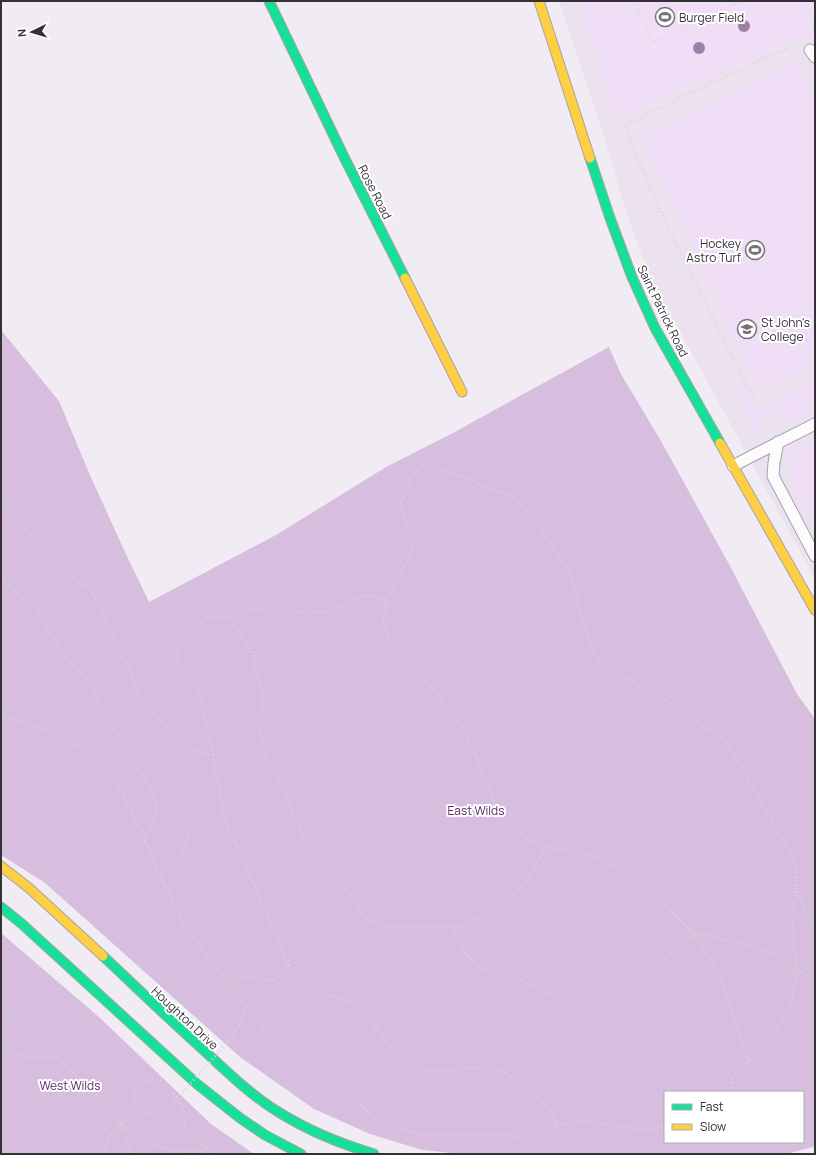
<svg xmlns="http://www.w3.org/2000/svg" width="816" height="1155" viewBox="0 0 816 1155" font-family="Manrope,sans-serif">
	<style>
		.built { fill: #ebe1ef }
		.green { fill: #f0def7 }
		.forest { fill: #d7bedf; fill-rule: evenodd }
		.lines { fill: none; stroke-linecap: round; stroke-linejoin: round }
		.lane-casing { stroke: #a6a3a8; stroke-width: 13 }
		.fast-casing { stroke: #a6a3a8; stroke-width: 11 }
		.slow-casing { stroke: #a6a3a8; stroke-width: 11 }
		.path { stroke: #d8d6d9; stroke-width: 2.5; stroke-dasharray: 1 3; stroke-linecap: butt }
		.lane { stroke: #fdfcfd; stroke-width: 11 }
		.fast { stroke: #16e098; stroke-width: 9 }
		.slow { stroke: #ffcf43; stroke-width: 9 }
		.path-bridge { stroke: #d8d6d9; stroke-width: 2.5; stroke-dasharray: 1 3; stroke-linecap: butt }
		.tree { fill: #9e81a8 }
		.labels { text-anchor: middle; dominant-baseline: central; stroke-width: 4; stroke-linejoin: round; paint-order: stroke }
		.poi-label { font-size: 12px; fill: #343035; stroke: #fff; text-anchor: start }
		.street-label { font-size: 12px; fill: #343035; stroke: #fff }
		.park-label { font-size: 12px; fill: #5a296a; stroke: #fff }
	</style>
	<rect width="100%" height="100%" fill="#f1ecf3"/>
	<path class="built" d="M559,1H815V579L648,273L626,210L599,121Z"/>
	<path class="green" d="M579,1H812L809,24L811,40L798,37L617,120Z
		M797,61L815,99V364L760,390L640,136Z
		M815,380V408L789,421L783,409L757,419L763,432L756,434L736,392L745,387L755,408Z
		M815,443V521L792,478L791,456Z"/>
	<path class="forest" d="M1,330L59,401L89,473L124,550L149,602L276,535L386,467L451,434L609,347L621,374L661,441L730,566L797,694L815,719V1145L813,1147L790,1153L782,1154H462L422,1150L370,1134L314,1109L240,1057L45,883L1,855ZM665,1092H803V1142H665Z
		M1,933L99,1017L211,1124L254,1154H1Z"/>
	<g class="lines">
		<defs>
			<path id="lane" d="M810,50L815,57
				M778,442L774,463L773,476L815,556
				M733,466L750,457L815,424"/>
			<path id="fast" d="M269,1L344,157L405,278
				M590,158L610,218L632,277L655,328L720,443
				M1,907L22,924L197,1084L240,1118L265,1135L301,1154
				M103,956C135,986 166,1016 198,1045C224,1069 250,1095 280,1113C309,1131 341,1144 374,1154"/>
			<path id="slow" d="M539,1L590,158
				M405,278L462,392
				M720,443L815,610
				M1,866L29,888L103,956"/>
		</defs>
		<use href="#lane" class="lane-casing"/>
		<use href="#fast" class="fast-casing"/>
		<use href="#slow" class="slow-casing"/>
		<path class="path" d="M633,1L653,42L741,1
			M815,21V36
			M756,402L731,355L659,208L624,126L683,96L796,44
			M1,493L20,522L54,564L91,590L109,626L115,646L125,659L139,696L152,713L168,726L193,751L212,756
			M1,581L34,605L64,656L93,687L103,713L147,782L158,807L153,824L144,838L160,875L184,924L206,955L267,1033L286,1049L328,1076L361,1106L385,1125L418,1134H502L537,1142C548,1138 549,1128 564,1124C590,1117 617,1128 644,1129C650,1129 658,1127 665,1126
			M230,616L245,610L295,611L306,613L327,612L342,606L356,598L367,596L378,597L387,602
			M1,715L45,729L61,738L83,747L101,761L116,780L144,838
			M160,875L169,870L181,857L190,830L193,825L201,819H225
			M796,891C790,909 792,922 794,941C795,953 795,961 798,973
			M452,927C456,926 460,926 464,924C479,920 511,898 521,886C532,875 538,860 546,847
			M289,965L296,977L303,985L320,995L333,996L354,1004L371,1021L385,1040L401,1053L410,1064L433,1072L492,1066L521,1082L550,1109L557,1127
			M229,984L245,977L275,980L289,965L225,819L199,688L177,660L178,647L193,627L208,617L230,616L252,653L262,694L261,733L266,759L286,792L293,816L306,840L328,859L364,916L383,926L452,927L467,956L482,969L506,972L577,1007L614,992L659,963L694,934L706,935L743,944L778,956L798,973
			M1,1009L13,1018L61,1061L117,1115L124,1133L130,1154
			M231,1039L239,1025L247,1007
			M1,1050L31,1058H57
			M750,1060L775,1036L791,1002L798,973L815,967
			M161,1081C155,1079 149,1080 143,1083C119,1097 146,1125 164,1112C169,1108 173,1102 177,1098
			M732,1092L731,1078L750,1060L719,974L694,934L663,903L623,870L595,856L538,845L518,834L500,815L483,775L467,735L441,699L416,669L387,638L383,621L387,602L409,556L414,539L405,518L400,502L409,491L411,475L423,465L449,472L517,499L538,525L570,573L589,640L598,660L681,710L727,743L792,855L796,867V891L815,930
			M174,1093L184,1109V1125L188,1132L213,1154
			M104,1154C106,1141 112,1132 120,1123C130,1130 139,1138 149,1143C164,1151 192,1153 208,1150"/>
		<use href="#lane" class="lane"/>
		<use href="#fast" class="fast"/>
		<use href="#slow" class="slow"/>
		<path class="path-bridge" d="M177,1098L231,1039"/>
	</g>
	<g class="tree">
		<circle cx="744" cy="26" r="6"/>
		<circle cx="699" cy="48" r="6"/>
	</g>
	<defs>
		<symbol id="stadium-ring" viewBox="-11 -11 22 22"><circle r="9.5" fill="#fff" stroke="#767278" stroke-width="1.5"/><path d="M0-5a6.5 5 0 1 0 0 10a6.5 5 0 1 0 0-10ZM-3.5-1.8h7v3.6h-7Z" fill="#767278"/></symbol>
		<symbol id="school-ring" viewBox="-11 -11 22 22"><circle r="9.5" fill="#fff" stroke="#767278" stroke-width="1.5"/><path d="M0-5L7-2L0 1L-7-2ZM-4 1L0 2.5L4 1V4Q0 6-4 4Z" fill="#767278"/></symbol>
	</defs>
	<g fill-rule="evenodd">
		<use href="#stadium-ring" x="654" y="6" width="22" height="22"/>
		<use href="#stadium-ring" x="744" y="239" width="22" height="22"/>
		<use href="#school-ring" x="736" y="318" width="22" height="22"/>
	</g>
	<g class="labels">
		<g class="poi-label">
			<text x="679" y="17">Burger Field</text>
			<text x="741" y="243" text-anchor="end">Hockey<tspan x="741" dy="14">Astro Turf</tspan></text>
			<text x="761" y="322">St John's<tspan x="761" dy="14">College</tspan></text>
		</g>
		<g class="street-label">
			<text transform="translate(375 192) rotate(63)">Rose Road</text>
			<text transform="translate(663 311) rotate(64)">Saint Patrick Road</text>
			<text transform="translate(185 1018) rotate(43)">Houghton Drive</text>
		</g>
		<g class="park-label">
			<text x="476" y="810">East Wilds</text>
			<text x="70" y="1085">West Wilds</text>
		</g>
	</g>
	<rect width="816" height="1155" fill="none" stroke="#343035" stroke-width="4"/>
	<rect x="664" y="1091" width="140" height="52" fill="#ffffff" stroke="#aeacae"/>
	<rect x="672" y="1104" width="20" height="6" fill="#16e098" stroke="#aeacae"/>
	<text x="700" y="1111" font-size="12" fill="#343035">Fast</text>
	<rect x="672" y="1124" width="20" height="6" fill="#ffcf43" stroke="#aeacae"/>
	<text x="700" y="1131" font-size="12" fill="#343035">Slow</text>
	<g transform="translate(32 32) rotate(265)" stroke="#ffffff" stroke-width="3" paint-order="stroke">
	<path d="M0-3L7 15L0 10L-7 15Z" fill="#343035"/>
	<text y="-6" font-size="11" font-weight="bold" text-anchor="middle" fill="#343035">N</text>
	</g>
</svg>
